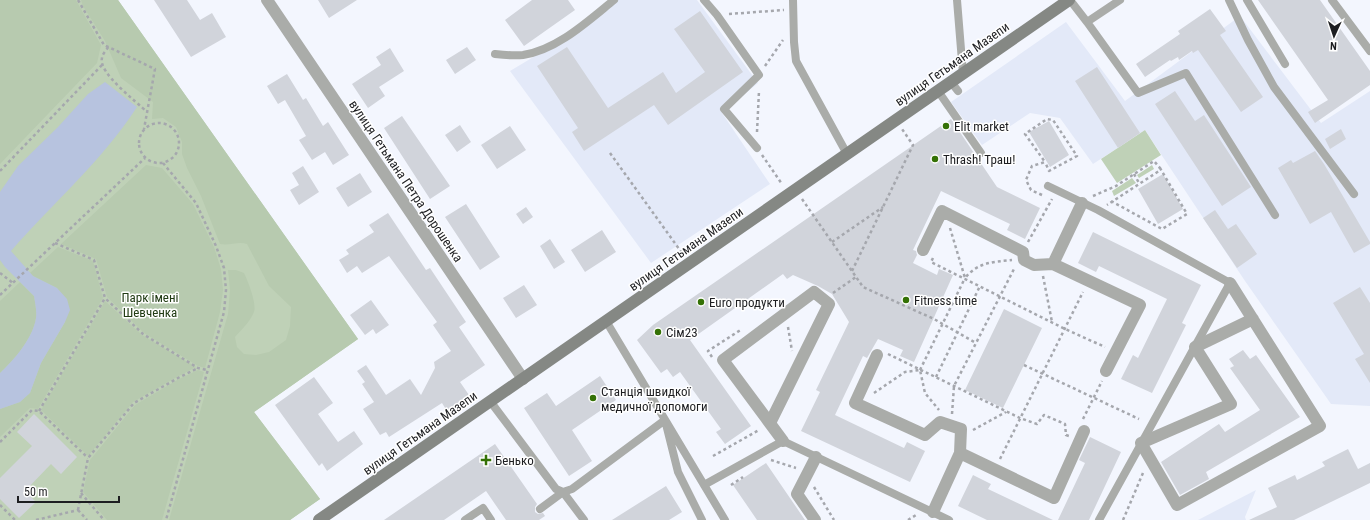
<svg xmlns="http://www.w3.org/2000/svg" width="1370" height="520" viewBox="0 0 1370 520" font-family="'Roboto Condensed',sans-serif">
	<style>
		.built { fill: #e3e9f8 }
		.green { fill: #bfd1b7 }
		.forest { fill: #b7caaf }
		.water { fill: #b7c3df }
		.building { fill: #d1d4db }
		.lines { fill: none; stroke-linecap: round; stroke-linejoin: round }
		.path { stroke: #a5a7ad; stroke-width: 2.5; stroke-dasharray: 3 3; stroke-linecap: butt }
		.service { stroke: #aaaca9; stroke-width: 8 }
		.minor { stroke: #aaaca9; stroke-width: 12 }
		.tertiary { stroke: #aaaca9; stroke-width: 12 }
		.secondary { stroke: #858884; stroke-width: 12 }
		.poi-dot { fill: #347105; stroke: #fff; stroke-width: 1.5 }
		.labels { text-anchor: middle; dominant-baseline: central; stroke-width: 3; stroke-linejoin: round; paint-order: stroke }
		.street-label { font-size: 13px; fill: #1d1e21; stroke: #fff }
		.poi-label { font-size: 13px; fill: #1d1e21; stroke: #fff; text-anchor: start }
		.park-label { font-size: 13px; fill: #213b14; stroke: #fff }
	</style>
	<rect width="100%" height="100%" fill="#f3f6fe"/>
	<path class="built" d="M618,0H697L758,83L722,113L770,184L651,263L510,71L592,22Z
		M1240,16L1321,123L1370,91V406L1331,404L1245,281L1145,130L1093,164L1060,118L1030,113L982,145L951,102L1066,22L1125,101Z
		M1256,490L1245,517L1246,520H1198Z"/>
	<path class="green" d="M0,0H118L358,339L254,412L320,499L290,520H0Z
		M1145,130L1161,155L1117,183L1101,159Z
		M1152,165L1154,169L1139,178L1137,175Z
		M1132,178L1136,183L1114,196L1112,191Z"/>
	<path class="forest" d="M0,0H76L101,45L97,63L0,164Z
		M81,0H118L358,339L254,412L320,499L290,520H169L228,314L230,290L228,270H236L244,273C248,281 257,304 254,312C250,322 242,329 235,337L237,347L244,354L256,355L269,352L286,340L290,326L291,307L269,286L247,244C238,241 230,246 220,244L201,196L187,168L182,154V142L176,127L163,118L152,119L153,102L121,78L105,41L83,6Z
		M146,165L162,168L193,204L214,247L221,269L223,290L220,312L205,368L198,366L144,333L107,297L96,259L61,244Z
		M58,247L93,261L103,298L38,409L30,408L0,437V409L20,402L30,393L41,363L65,322L57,288L33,276L30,273Z
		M20,282L34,296C35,303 37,311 36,318C33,338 14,360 0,373V301Z
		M105,301L142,335L196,367L177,377L133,402L88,456L41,410Z
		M198,370L204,372L162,520H107L83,492L90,460L135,405L179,379Z"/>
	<path class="water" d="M105,82L137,107C102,161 53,203 11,251L33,276L57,288L67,299L70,310L65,322L41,363L30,393L20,402L0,409V373C14,360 33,338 36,318C37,311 35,303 34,296L5,267L0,260V192L18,166L58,127L88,94Z"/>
	<path class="building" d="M154,0H187L200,20L212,13L226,37L191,57Z
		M318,0H357L329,18Z
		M532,0H568L575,10L524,46L505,20Z
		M1258,0H1320L1370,71V85L1315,123L1308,112L1328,100Z
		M1210,9L1226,31L1220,35L1263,97L1241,112L1198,50L1193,53L1192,51L1179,60L1178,57L1171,61L1170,60L1145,77L1136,64L1180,34L1178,31Z
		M700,11L743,72L668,125L654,105L584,151L572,132L578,128L537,66L567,47L608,108L663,72L676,93L705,72L674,29Z
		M467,47L476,60L455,74L446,60Z
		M390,48L404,71L379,87L385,96L368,108L352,84L381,65L376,57Z
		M1097,67L1140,133L1118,148L1075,81Z
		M287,74L303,100L306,98L323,126L328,122L349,155L333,165L325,152L312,160L299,140L306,136L285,100L278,104L267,86Z
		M1175,91L1195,121L1204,115L1251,187L1222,206L1155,104Z
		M402,116L450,186L430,199L384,128Z
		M951,119L997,187L1040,208L1025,239L1007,230L1010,224L941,191L913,250L916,251L917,255L913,263L937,275L939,269L953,275L914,362L900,356L903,350L878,339L867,358L863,356L835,415L904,448L907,442L925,451L910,482L801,431L820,392L816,390L849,322L832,294L818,286L793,275L787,279L783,274L690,340L751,426L725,444L716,432L721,429L680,372L673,377L667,369L661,373L637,340L653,325Z
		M1049,121L1069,155L1050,167L1029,132Z
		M460,125L471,142L457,152L445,135Z
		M510,126L526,150L497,169L481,145Z
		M1341,129L1346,139L1330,149L1325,139Z
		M1315,151L1324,164L1370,242V244L1354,253L1331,212L1310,224L1278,168L1291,160L1293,163Z
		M303,166L319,192L299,205L290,190L299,185L292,173Z
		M360,173L372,192L348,207L336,188Z
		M1163,174L1183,209L1158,224L1138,189Z
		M466,204L500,257L480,270L445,217Z
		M526,207L533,217L523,224L516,214Z
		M1215,210L1228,229L1236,224L1257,254L1237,268L1203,218Z
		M388,213L426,270L430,268L466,322L459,327L485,365L460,382L469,395L447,411L442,403L389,437L386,432L380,435L363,409L374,402L362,384L365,382L357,371L366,365L386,395L410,379L421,395L435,368L434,362L451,351L433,325L437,322L389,256L362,273L357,266L347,273L339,260L349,254L346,250L374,232L369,225Z
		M602,230L616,252L585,272L571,250Z
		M1093,232L1201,285L1182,323L1186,325L1152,393L1121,379L1133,355L1138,358L1167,299L1099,266L1096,272L1078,263Z
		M550,239L565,262L554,269L540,246Z
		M524,285L537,305L516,318L503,298Z
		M1360,287L1370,303V383L1355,359L1364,354L1333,303Z
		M371,300L389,325L376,334L373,329L365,335L350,315Z
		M1004,309L1042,328L1003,408L965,390Z
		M1243,350L1250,359L1256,355L1300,417L1206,472L1209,479L1180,495L1161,462L1219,424L1225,432L1260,410L1230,368L1234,366L1229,359Z
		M600,376L616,400L572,430L592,461L569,476L524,408L547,393L556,406Z
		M314,377L333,403L318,414L338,442L354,431L363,444L327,471L322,463L319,466L275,405Z
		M34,414L77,457L61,474L51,464L25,491L36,502L19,518L0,499V478L32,446L17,432Z
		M1090,437L1121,452L1089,520H1058L1085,463L1079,460Z
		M495,444L537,504L535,507V512L538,514L543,513L545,516L539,520H506L486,491L444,520H384Z
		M1348,449L1358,469L1370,463V483L1294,520H1249L1277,507L1268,488L1295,475L1297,480L1325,466L1322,462Z
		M766,463L805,520H757L733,485Z
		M973,475L991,484L988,489L1053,520H987L958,506Z
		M666,486L682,512L669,520H612Z"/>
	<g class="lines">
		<path class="path" d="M78,0L104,45L155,69L144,129
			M729,14L784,10
			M108,47C107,50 102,54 102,58C98,73 136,101 147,112
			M765,66L783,40
			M139 143a20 20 0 1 1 40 0a20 20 0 1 1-40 0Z
			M757,132L759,91
			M610,153L682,253
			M762,155L782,184
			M163,163L196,203L216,246L224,268L226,290L224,312L166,520
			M0,171L102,65
			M1134,174L1139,183
			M1042,195L1031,190L1026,180L1032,166L1045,162L1025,134L1047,119L1053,120L1077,156L1049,171L1045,162
			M1093,196L1116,186L1154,161L1160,168L1159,171L1107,205
			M802,199L863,287L934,319L976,343
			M1111,201L1162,229L1187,214L1160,168
			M950,228L965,278C978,262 993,262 1012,260
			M832,242L883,207
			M1028,242L1052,199
			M55,243L94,260L105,298L143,334L198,368L207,370
			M933,258L931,262L1065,329L1105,347
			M852,271L913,145L902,129
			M0,273L13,283
			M1043,276L1052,322
			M833,293L856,277
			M0,295L145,158
			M788,327L792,351
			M888,354L1020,418L1037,424L1044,415L1065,424L1066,435L1069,436
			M712,357L708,351L742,329
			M1024,365L1139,419
			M920,370L965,278
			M936,377L980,286
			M874,393L905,372L920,370L925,393L939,410
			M39,411L105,298
			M952,414L954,386L1015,267
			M1083,419L1102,381
			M973,430L1006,412
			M0,442L32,410L39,411L88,458
			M713,456L759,430
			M1000,459L1083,292
			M771,460L796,468
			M731,485L743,477
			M814,487L834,520
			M81,493L104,520
			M0,505L15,520
			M78,510L88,458L134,403L178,378L198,368
			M78,510L87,520
			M36,520L78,510
			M908,520L916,515
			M1123,520L1143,473L1144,475"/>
		<path class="service" d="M704,0L717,15L759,75L724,109L757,148
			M793,0L794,42L796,61L847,154
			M957,0L963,74
			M1070,0L1087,22L1120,0
			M1229,0L1248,40L1274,87L1354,194
			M1247,0L1285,64
			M1332,0L1370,51
			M1087,22L1138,93L1186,73L1275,215
			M495,54C504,55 514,56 523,55C557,50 588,21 614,0
			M951,82L958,91
			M938,91L981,153
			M1048,186L1098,210L1230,283L1099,520
			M606,321L725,520
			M490,401L556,489L563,492L572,489L665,420L678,472L702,520
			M704,485L783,441L949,520
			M540,509L563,492L584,520
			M465,520L483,508L491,520"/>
		<path class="minor" d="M1082,203L1053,264L1140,305L1106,371
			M923,250L942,211L1023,252L1024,260L1034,265L1053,264
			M1230,283L1320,426L1177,505L1141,443L1231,404L1195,347L1253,319
			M877,355L855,403L925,435L940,422L961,429L960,453
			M770,423L829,304L814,292L723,360L766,418L783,441
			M933,512L960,453L1054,498L1084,431
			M815,520L797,494L816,457"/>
		<path class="tertiary" d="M267,0L523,379"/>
		<path class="secondary" d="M319,520L1069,0"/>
	</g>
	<g class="poi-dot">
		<circle cx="946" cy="126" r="4"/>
		<circle cx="935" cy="159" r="4"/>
		<circle cx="906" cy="300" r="4"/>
		<circle cx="701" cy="302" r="4"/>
		<circle cx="658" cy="332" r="4"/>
		<circle cx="593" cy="398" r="4"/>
		<path d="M484 454h4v4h4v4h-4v4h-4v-4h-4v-4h4z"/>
	</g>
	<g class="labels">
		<g class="street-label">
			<text transform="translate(952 64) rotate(-35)">вулиця Гетьмана Мазепи</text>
			<text transform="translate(406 181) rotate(56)">вулиця Гетьмана Петра Дорошенка</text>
			<text transform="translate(686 249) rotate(-35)">вулиця Гетьмана Мазепи</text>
			<text transform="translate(420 433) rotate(-35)">вулиця Гетьмана Мазепи</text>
		</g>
		<g class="poi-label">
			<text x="954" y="126">Elit market</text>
			<text x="943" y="159">Thrash! Траш!</text>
			<text x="914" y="300">Fitness time</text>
			<text x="709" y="302">Euro продукти</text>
			<text x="666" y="332">Сім23</text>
			<text x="601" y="391">Станція швидкої<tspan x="601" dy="15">медичної допомоги</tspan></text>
			<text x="495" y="460">Бенько</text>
		</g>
		<g class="park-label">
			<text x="150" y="297">Парк імені<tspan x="150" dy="15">Шевченка</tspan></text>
		</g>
	</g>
	<g transform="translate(1334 36) rotate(183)" stroke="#ffffff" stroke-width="3" paint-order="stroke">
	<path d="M0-3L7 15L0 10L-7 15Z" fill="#1d1e21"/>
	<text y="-6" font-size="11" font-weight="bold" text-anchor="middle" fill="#1d1e21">N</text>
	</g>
	<path d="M18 496v6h101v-6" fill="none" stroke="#1d1e21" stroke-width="2"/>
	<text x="24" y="496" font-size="12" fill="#1d1e21" stroke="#ffffff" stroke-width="3" paint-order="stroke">50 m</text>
</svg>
